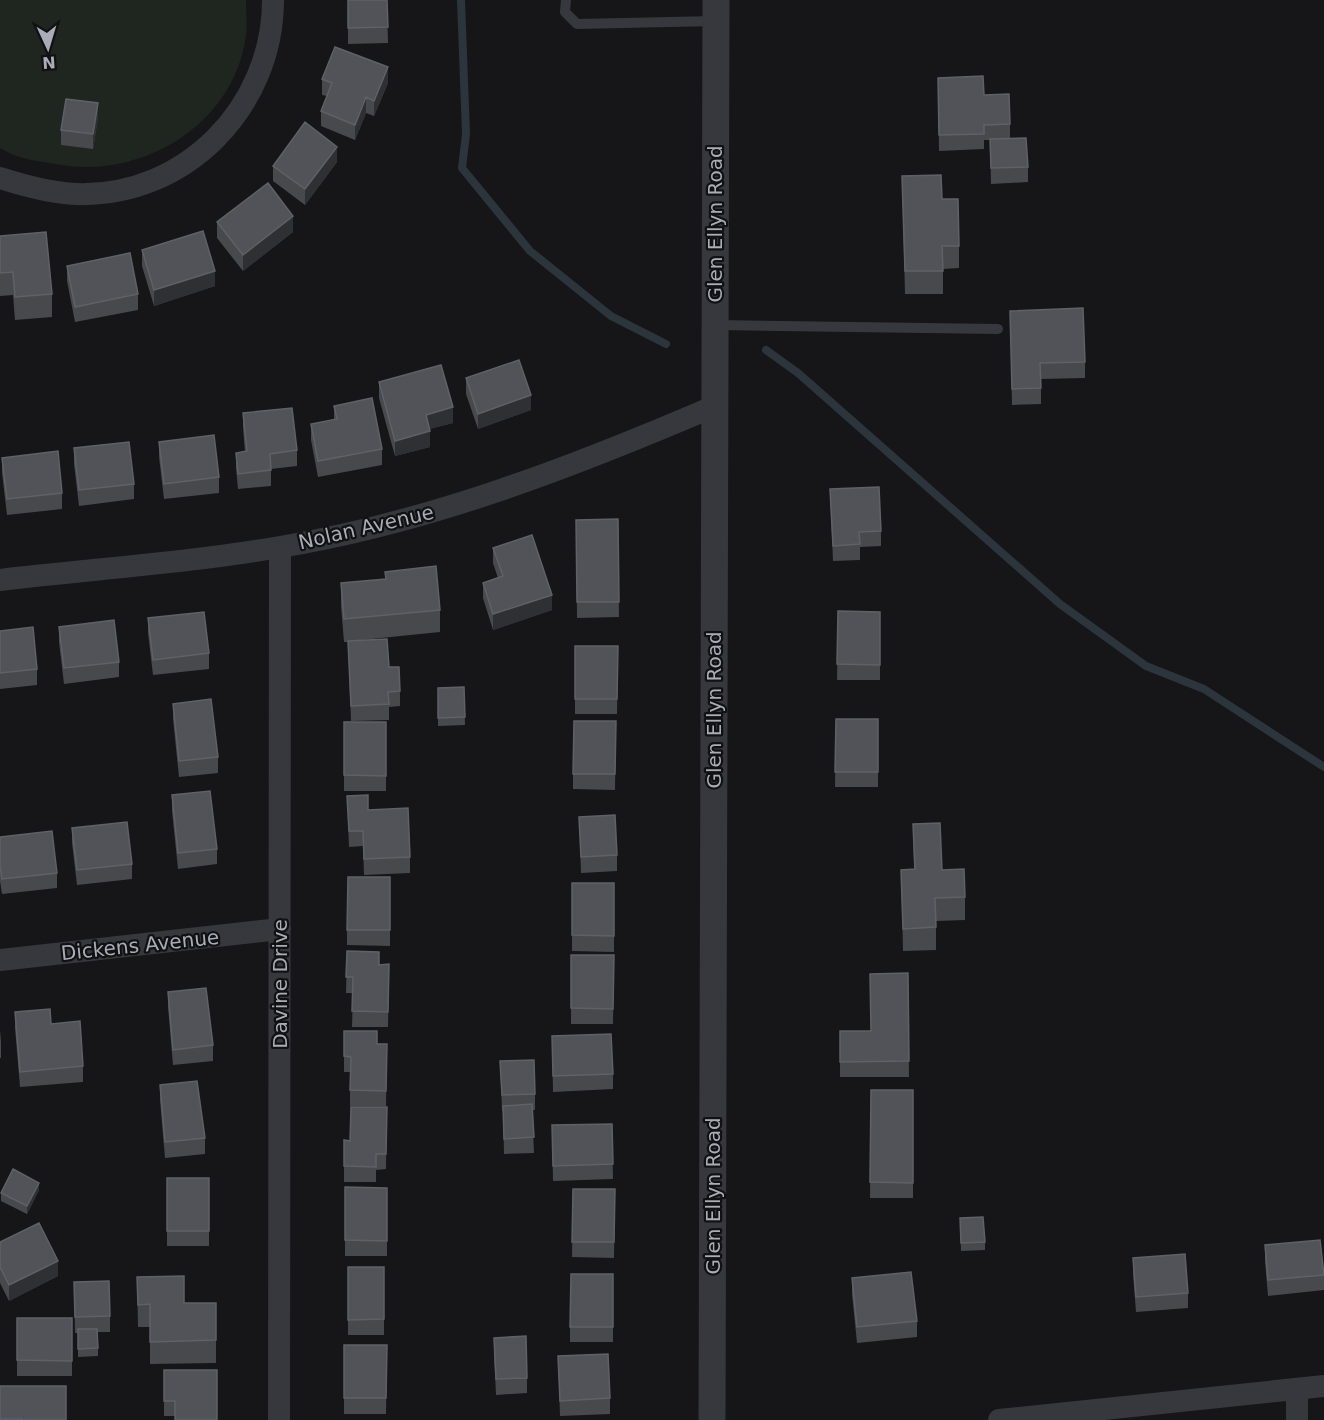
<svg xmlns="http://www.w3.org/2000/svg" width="1324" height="1420" viewBox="0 0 1324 1420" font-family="'DejaVu Sans',sans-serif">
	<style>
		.green { fill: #1e261f }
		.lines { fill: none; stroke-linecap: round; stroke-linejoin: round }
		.stream { stroke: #2c353c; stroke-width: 8 }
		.service { stroke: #37383d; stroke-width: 10 }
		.minor { stroke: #37383d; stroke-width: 22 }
		.tertiary { stroke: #37383d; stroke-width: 27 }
		.wall { fill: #47494d }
		.shaded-wall { fill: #2f3033 }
		.building { fill: #525359; stroke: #5f6168; stroke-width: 1.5 }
		.labels { text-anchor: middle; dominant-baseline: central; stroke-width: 4.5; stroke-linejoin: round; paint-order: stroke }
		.street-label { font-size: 20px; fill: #a8adb8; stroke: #111113 }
	</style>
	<rect width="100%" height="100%" fill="#161618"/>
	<path class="green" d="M0,0H246C246,13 248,28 245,41C231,126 142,178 61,165C38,161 19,160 0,148Z"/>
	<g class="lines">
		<path class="stream" d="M461,0L466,134L462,168L530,251L611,316L666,344
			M766,350L798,373L1060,604L1146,666L1204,689L1324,767"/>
		<path class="service" d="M566,0L565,12L577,24L716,21
			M715,325L998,329"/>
		<path class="minor" d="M0,178C25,186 50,193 76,194C185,198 273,107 273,0
			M0,580C93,569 187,563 280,547C431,522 575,466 715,406
			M0,960L280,929
			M279,1420L280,547
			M999,1420L1324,1386
			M1297,1420V1389"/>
		<path class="tertiary" d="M712,1420L716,0"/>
	</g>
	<path class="wall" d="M348,0H387L388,43L348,44Z
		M938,78L984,95L1010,124V138L1028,167V182L991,184L990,140H984V149L939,151Z
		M322,79L388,83L374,116L366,113L355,140L321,126V111L327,96L322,95Z
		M98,118L93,149L61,145V130Z
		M337,162L305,205L273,181V166Z
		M902,176L942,199L959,246V268L943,269V294H905Z
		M217,222L293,232L243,271L217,238Z
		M0,236L52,294V317L15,320L13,295L0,296Z
		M142,250L215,286L154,306L142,266Z
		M67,266L138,294V310L75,322L67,281Z
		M1010,311L1085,362V378L1041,379V404L1012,405Z
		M466,378L531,410L478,429L466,394Z
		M379,382L453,423L429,429L430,447L395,456L379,398Z
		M334,406L382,449V465L318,477L311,440V424L334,420Z
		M243,413L297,450V466L271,469V486L238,489L236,468V453L245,452L243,428Z
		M159,442L219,477V493L164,499L159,457Z
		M74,448L134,484V499L79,506L74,464Z
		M2,458L62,493V509L7,515L2,473Z
		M830,489L881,531V546L860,547V560L833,561Z
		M618,519L619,617L577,618L576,520Z
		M493,548L552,610L493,630L483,598V583L498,578L493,563Z
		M385,572L440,610V632L361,640L389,667L400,691V706L389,707V720L351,721L348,642H344L341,606V583L385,579Z
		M838,611L880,612V680H837Z
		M148,618L209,653V669L153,675L148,633Z
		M59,627L119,662V677L64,684L59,642Z
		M0,631L37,669V685L0,689Z
		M575,646H618L617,714H575Z
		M464,687L465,725L438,726V688Z
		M173,704L218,757V773L179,777L173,719Z
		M836,719H878V787H835Z
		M616,721L615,790L573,789V774Z
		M344,722H386V791H344Z
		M172,795L217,849V864L178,869L172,811Z
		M347,796L368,810L410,857V873L364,875L363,846L349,847Z
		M579,817L617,855V871L581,873Z
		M913,824L942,870L965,897V920L936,921V950L903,951L901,870L914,869Z
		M72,828L132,864V879L77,885L72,843Z
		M0,837L57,873V888L2,894L0,881Z
		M390,877V946L347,945V930Z
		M572,883H614V952L572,951Z
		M347,951L379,965L389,964L388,1027H352L353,993H346Z
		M571,955H614L613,1024H571Z
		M908,973L909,1077H840V1031H871Z
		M168,992L213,1045V1061L173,1065L168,1007Z
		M15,1012L51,1024L83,1066V1082L20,1087L15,1028Z
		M0,1030L1,1042V1058H0Z
		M344,1031L377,1044H387L386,1106H350V1072H344Z
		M552,1036L613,1074V1089L553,1092Z
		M500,1061L535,1094V1110H532L534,1153L504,1154L503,1111H502Z
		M160,1085L205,1138V1154L165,1158L160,1100Z
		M871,1090H913V1198H870Z
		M387,1107L386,1169L376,1170V1182H344V1166L350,1141Z
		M612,1124L613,1179L553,1181L552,1125Z
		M167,1178H209V1246H167Z
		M345,1187L387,1188V1256H345Z
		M573,1189H615L614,1258L572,1257Z
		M39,1190L27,1214L1,1201V1193Z
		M960,1218L985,1242V1250L961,1251Z
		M0,1242L58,1276L9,1301L0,1283Z
		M1265,1245L1324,1275V1290L1268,1296L1265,1261Z
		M1133,1258L1188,1293V1308L1136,1312L1133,1274Z
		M348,1267H384V1335H348Z
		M613,1274V1342H570V1327Z
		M137,1277L184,1303H216V1363L150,1364V1327H138Z
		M852,1278L917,1321V1337L857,1343L852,1294Z
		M74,1282L110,1316V1332H98V1356L78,1357V1333H75Z
		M17,1318H72V1376H17Z
		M344,1345H387L386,1414H344Z
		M494,1353L527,1378V1393L496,1395Z
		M558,1356L610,1398V1414L560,1416Z
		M164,1370L217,1420L175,1416H164Z
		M0,1386L66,1420H0Z"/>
	<path class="shaded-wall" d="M388,67V83L374,116V101Z
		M366,97V113L355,140V125Z
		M98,103V118L93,149V134Z
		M337,147V162L305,205V189Z
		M293,216V232L243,271V255Z
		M215,271V286L154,306V290Z
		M531,395V410L478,429V414Z
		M453,407V423L426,430V415Z
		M430,431V447L395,456V441Z
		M552,595V610L493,630V614Z
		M39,1183V1190L27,1214V1206Z
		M58,1261V1276L9,1301V1285Z"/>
	<path class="building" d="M348,0H387L388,27L348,28Z
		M335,47L388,67L374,101L366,97L355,125L321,111L332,83L322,79Z
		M983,76L984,95L1009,94L1010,124L984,125V134L939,135L938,78Z
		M66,99L98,103L93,134L61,130Z
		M305,122L337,147L305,189L273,166Z
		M1026,138L1028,167L991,168L990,139Z
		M941,175L942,199H958L959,246H942L943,271H905L902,176Z
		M268,183L293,216L243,255L217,222Z
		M203,231L215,271L154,290L142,250Z
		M46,232L52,294L15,297L13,272L0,273V236Z
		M130,253L138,294L75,307L67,266Z
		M1083,308L1085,362L1040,363L1041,388L1012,389L1010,311Z
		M519,360L531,395L478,414L466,378Z
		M441,365L453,407L426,415L430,431L395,441L379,382Z
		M372,398L382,449L318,461L311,424L337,419L334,406Z
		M292,408L297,450L270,454L271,470L238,474L236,453L247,451L243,413Z
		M214,435L219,477L164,484L159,442Z
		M129,442L134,484L79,490L74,448Z
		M58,451L62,493L7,499L2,458Z
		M879,487L881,531L859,532L860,544L833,546L830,489Z
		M618,519L619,602H577L576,520Z
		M532,535L552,595L493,614L483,583L503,576L493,548Z
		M436,566L440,610L344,619L341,583L386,579L385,572Z
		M838,611L880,612V665L837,664Z
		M204,612L209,653L153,660L148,618Z
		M114,620L119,662L64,668L59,627Z
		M33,627L37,669L0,673V631Z
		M387,639L389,667H399L400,691L388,692L389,704L351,706L348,641Z
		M575,646H618L617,699H575Z
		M464,687L465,717L438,718V688Z
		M211,699L218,757L179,761L173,704Z
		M836,719H878V772H835Z
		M574,721H616L615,774H573Z
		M344,722H386V776L344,775Z
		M210,791L217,849L178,853L172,795Z
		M368,795V810L408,808L410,857L364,859L363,831H349L347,796Z
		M615,815L617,855L581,857L579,817Z
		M127,822L132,864L77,870L72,828Z
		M940,823L942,870L964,869L965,897L935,898L936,927L903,929L901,870L915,869L913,824Z
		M52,831L57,873L2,879L0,866V837Z
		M348,877H390V930H347Z
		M572,883H614V936L572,935Z
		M347,951L379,952V965L389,964L388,1012L352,1011L353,977H346Z
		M571,955H614L613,1009L571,1008Z
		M908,973L909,1061L840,1062V1031H871L870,974Z
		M206,988L213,1045L173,1050L168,992Z
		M50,1009L51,1024L80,1021L83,1066L20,1072L15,1012Z
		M344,1031H377V1044H387L386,1091L350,1090L351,1057L344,1056Z
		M611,1034L613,1074L553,1076L552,1036Z
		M534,1060L535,1094L502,1095L500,1061Z
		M197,1081L205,1138L165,1142L160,1085Z
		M871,1090H913V1183L870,1182Z
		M532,1104L534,1137L504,1139L503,1106Z
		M351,1107H387L386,1154H376V1167L344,1166V1140L350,1141Z
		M612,1124L613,1164L553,1166L552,1125Z
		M13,1169L39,1183L27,1206L1,1193Z
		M167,1178H209V1231H167Z
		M345,1187L387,1188V1241L345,1240Z
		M573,1189H615L614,1242H572Z
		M983,1217L985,1242L961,1243L960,1218Z
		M39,1223L58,1261L9,1285L0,1267V1242Z
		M1320,1240L1324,1275L1268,1280L1265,1245Z
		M1185,1254L1188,1293L1136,1297L1133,1258Z
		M348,1267H384V1319L348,1320Z
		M911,1272L917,1321L857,1327L852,1278Z
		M571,1274H613V1327H570Z
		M184,1276V1303H216V1340L150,1342V1304L138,1305L137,1277Z
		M109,1281L110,1316L75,1317L74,1282Z
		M17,1318H72V1361L17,1360Z
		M78,1329H97L98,1348L78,1349Z
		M526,1336L527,1378L496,1379L494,1338Z
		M344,1345H387L386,1398H344Z
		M608,1354L610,1398L560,1401L558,1356Z
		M164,1370H217V1420H175V1401H164Z
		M0,1386H66V1420H22V1419H0Z"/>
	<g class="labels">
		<g class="street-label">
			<text transform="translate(715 224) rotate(-90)">Glen Ellyn Road</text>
			<text transform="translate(366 527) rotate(-13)">Nolan Avenue</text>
			<text transform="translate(714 710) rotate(-90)">Glen Ellyn Road</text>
			<text transform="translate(140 945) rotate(-6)">Dickens Avenue</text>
			<text transform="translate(280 984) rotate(-90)">Davine Drive</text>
			<text transform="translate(713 1196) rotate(-90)">Glen Ellyn Road</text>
		</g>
	</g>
	<g transform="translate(48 48) rotate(176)" stroke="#111113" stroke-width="4.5" paint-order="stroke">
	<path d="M0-4.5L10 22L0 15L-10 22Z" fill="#a8adb8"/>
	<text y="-9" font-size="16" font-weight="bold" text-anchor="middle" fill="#a8adb8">N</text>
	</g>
</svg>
